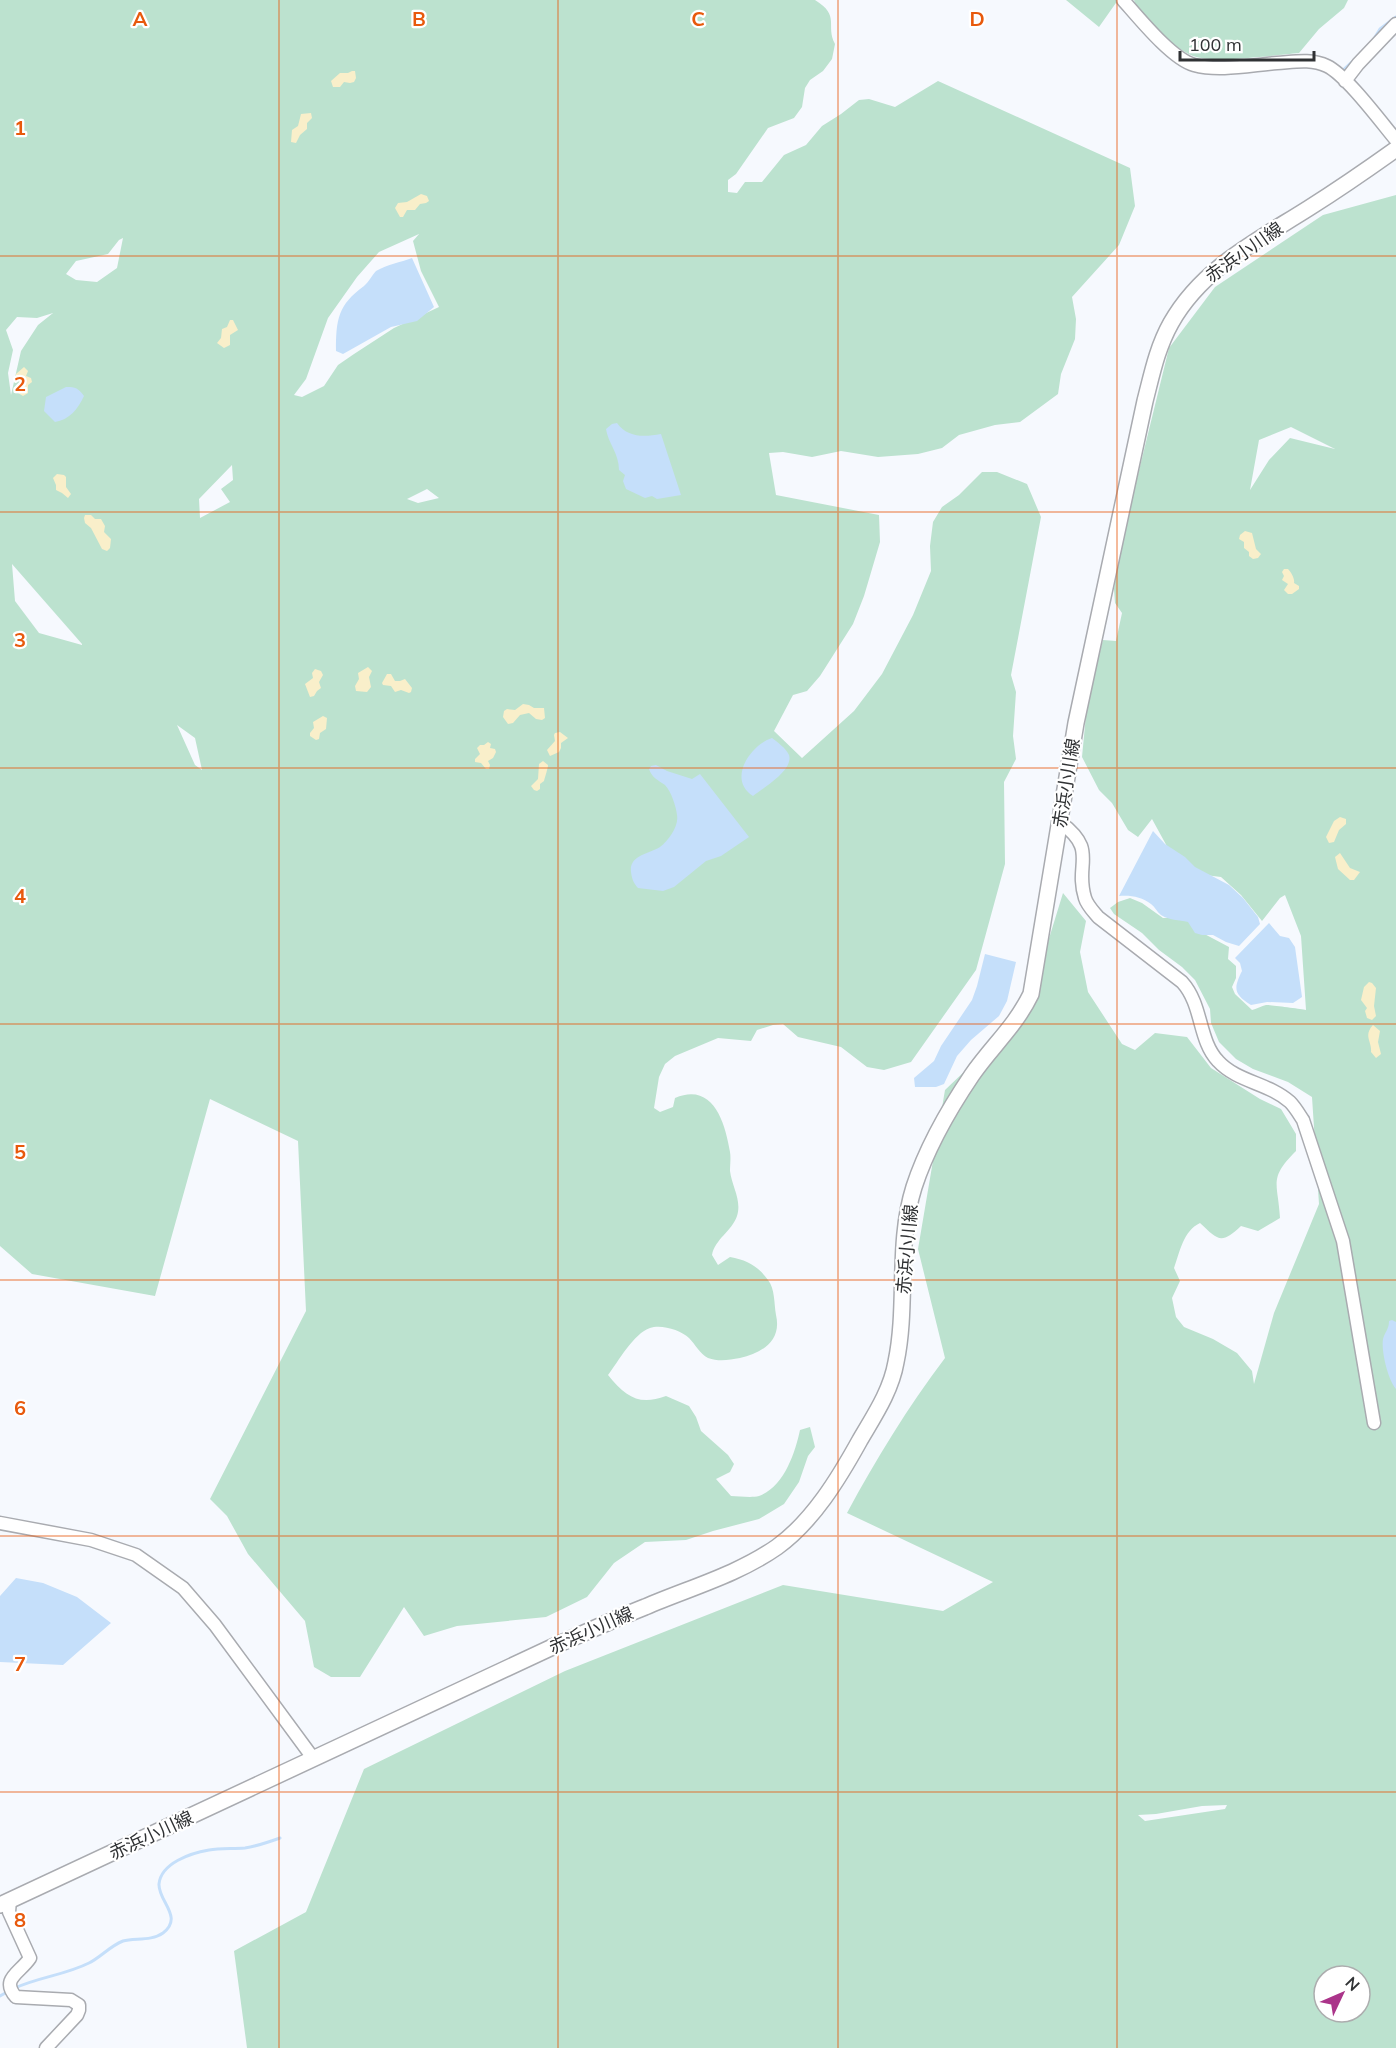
<svg xmlns="http://www.w3.org/2000/svg" width="1396" height="2048" viewBox="0 0 1396 2048" font-family="Mulish,'Noto Sans JP',sans-serif">
	<style>
		.green { fill: #bce2cf; fill-rule: evenodd }
		.sand { fill: #f9efca }
		.water { fill: #c5dffa }
		.lines { fill: none; stroke-linecap: round; stroke-linejoin: round }
		.stream { stroke: #c5dffa; stroke-width: 3 }
		.minor-casing { stroke: #a9abb0; stroke-width: 15 }
		.major-casing { stroke: #a9abb0; stroke-width: 18 }
		.minor { stroke: #fff; stroke-width: 12 }
		.major { stroke: #fff; stroke-width: 15 }
		.grid { fill: none; stroke: #e8590c; stroke-width: 1.5; stroke-opacity: 0.55 }
		.labels { text-anchor: middle; dominant-baseline: central; stroke-width: 4.5; stroke-linejoin: round; paint-order: stroke }
		.street-label { font-size: 18px; fill: #303234; stroke: #fff }
		.grid-label { font-size: 20px; text-anchor: middle; font-weight: bold; fill: #e8590c; stroke: #fff; stroke-width: 4.5; stroke-linejoin: round; paint-order: stroke }
	</style>
	<rect width="100%" height="100%" fill="#f6f9fe"/>
	<path class="green" d="M0,0H815C841,16 825,25 835,44L832,59L823,71L810,80L805,88L802,107L794,118L768,128L736,174L728,180V192L737,193L745,182H762L784,155L806,145L822,126L841,114L859,100L869,99L895,107L938,81L1130,168L1135,206L1119,245L1072,297L1076,319L1075,339L1061,374L1058,394L1020,422L995,425L959,435L942,448L918,454L878,457L841,451L812,457L783,452L769,453L776,495L879,515L880,542L864,596L853,624L820,676L807,691L793,695L774,731L802,758L854,711L882,674L913,615L931,571L930,546L933,522L942,507L959,495L982,472H997L1027,484L1041,517L1011,675L1016,692L1013,736L1016,759L1004,782L1005,864L976,970L911,1062L884,1070L867,1067L841,1047L798,1037L783,1024L773,1025L757,1030L751,1041L718,1038L675,1056L665,1064L659,1077L654,1108L660,1112L673,1107L675,1098C713,1082 725,1122 730,1152C731,1158 730,1165 730,1171C732,1187 742,1200 737,1216C732,1231 715,1239 712,1255L718,1265L730,1257C747,1260 758,1266 768,1280C775,1289 774,1303 776,1315C782,1341 762,1353 740,1358C729,1360 719,1362 708,1358C700,1354 695,1344 689,1338C681,1330 661,1324 650,1328C634,1333 618,1362 608,1375C626,1397 639,1406 666,1396L689,1406L696,1417L701,1431L728,1455L734,1464L730,1472L716,1479L731,1496C739,1496 751,1498 759,1496C784,1487 795,1453 800,1430L810,1427L815,1447L808,1456L799,1482L784,1504L759,1519L713,1531L686,1540L645,1542L614,1563L587,1597L546,1617L457,1626L424,1636L404,1607L360,1677H331L314,1667L305,1621L248,1554L227,1516L210,1499L306,1311L298,1141L210,1099L155,1296L32,1274L0,1246ZM419,234L413,241L421,271L439,307L394,328L354,354L338,365L324,386L302,397L294,395L306,379L328,318L357,277L379,252ZM123,238L117,268L97,282L76,280L66,274L76,261L108,254L119,240ZM53,313L38,325L21,351L11,395L8,373L13,350L6,330L17,317L37,318ZM232,465L233,480L221,489L230,502L200,518L199,499ZM427,489L439,498L418,503L407,499ZM12,564L82,644V645L39,633L15,601ZM177,725L195,738L202,770L195,765Z
		M1066,0H1118L1099,27Z
		M1134,0H1348L1344,8L1319,29L1299,53C1274,55 1214,64 1193,56C1170,46 1153,25 1137,8Z
		M1396,195V2048H247L234,1951L306,1912L364,1769L565,1671L783,1585L943,1611L993,1582L847,1513C876,1459 908,1407 945,1358L918,1249L945,1090L1034,1005L1047,945L1063,893L1086,921L1080,952L1088,992L1122,1044L1135,1050L1155,1033L1187,1037L1211,1068L1260,1099L1281,1109L1296,1134V1151C1268,1179 1278,1182 1280,1218L1258,1231L1241,1226C1221,1245 1218,1240 1200,1223C1183,1231 1180,1252 1174,1268L1180,1281L1172,1298L1176,1317L1184,1327L1213,1339L1237,1353L1252,1371L1254,1384L1274,1313L1319,1204L1312,1097L1288,1082L1253,1069L1236,1059L1219,1042L1211,1023L1210,1009L1195,980L1182,967L1159,950L1142,933L1114,914L1110,908L1118,902L1130,898L1142,903L1163,918L1185,917L1195,929L1229,947L1228,959L1236,966V978L1232,987L1235,994L1252,1010C1256,1009 1262,1006 1266,1005C1271,1005 1301,1009 1306,1010L1301,936L1285,895L1280,898L1262,921L1241,895L1221,877L1205,875L1169,850L1152,819L1138,837L1128,830L1112,803L1099,790L1082,757L1086,715L1093,676L1103,640L1116,641L1122,613L1115,603L1114,589L1121,544L1169,348L1215,287L1323,215ZM1291,427L1335,449L1290,438L1269,460L1250,490L1259,440ZM1227,1805L1225,1809L1145,1821L1138,1815L1156,1814L1202,1806ZM1324,1976H1360V2012H1324Z"/>
	<path class="sand" d="M352,71H355L356,78L354,82L350,83L344,82L340,87H333L331,81L340,73H348Z
		M311,113L312,118L307,123V129L300,135L296,143L291,142L292,130L298,126L301,114Z
		M421,194L427,196L429,201L426,203L420,204L415,210H407L403,217H400L395,208L398,203L407,202Z
		M230,320H233L238,330L230,335V345L224,348L217,343L221,338L222,329L227,327Z
		M24,367L28,371L26,376L31,378L32,382L28,385V393L23,396L18,393L22,385L16,377V374Z
		M57,474L64,475L66,477V487L71,494L68,498L62,493L56,490V485L53,478Z
		M85,515H91L95,519H101L105,526L104,532L111,539L110,548L107,551L102,549L91,528L85,523L84,518Z
		M1245,531L1252,533L1256,549L1261,554L1258,558L1253,559L1249,556V552L1244,548V542L1239,539L1240,535Z
		M1284,569H1288C1291,572 1295,579 1294,583L1299,586V589L1292,594H1288L1284,590L1288,584L1282,580L1284,576L1282,572Z
		M368,667L372,671L369,677L371,687L367,692L356,691L355,686L359,679L358,673Z
		M315,669L321,671L323,675L319,682L321,688L317,691L314,696L310,697L305,684L313,678L312,673Z
		M387,674H391L395,681H400L405,679L412,688L411,692L409,693L401,690L395,692L391,686L383,685L382,683Z
		M523,704L529,705L534,708H544L545,718L542,720L536,719L529,713L520,715L513,723L508,724L503,717L504,711L507,709L515,710Z
		M323,716L327,718L326,729L320,733L319,739L316,740L310,736V733L314,728L313,722Z
		M560,732L568,738L561,743V748L559,752L550,756L547,750L555,741L554,735L555,733Z
		M488,742L491,744L490,748L495,749L496,752L493,758L488,761L490,765L489,769H486L481,763L475,762V759L480,754L477,748L480,745H484Z
		M543,761L548,765C548,768 545,777 544,781L540,784V789L537,791L534,790L531,786L538,779L539,764Z
		M1340,817L1346,819V824L1339,830L1334,842L1329,843L1326,837L1334,821Z
		M1340,853L1350,868L1360,872L1354,880H1350L1338,869L1335,857Z
		M1369,982L1372,983L1376,988L1374,1006L1376,1016L1372,1020L1367,1018L1365,1011L1367,1008L1361,1000L1364,987Z
		M1373,1025L1380,1031L1378,1042L1381,1054L1376,1058L1371,1052C1372,1041 1363,1036 1373,1025Z"/>
	<path class="water" d="M412,258L434,307L417,321L391,327L343,354L336,351C336,319 338,305 364,286C369,282 372,275 376,271C386,265 401,262 412,258Z
		M66,387C76,387 78,388 84,396C78,409 69,420 55,422L44,411L46,397Z
		M617,423C628,438 644,437 661,434L681,495L657,499L652,496L645,498L626,489L623,481L625,475L619,470C619,453 608,443 606,429L612,424Z
		M772,738C777,742 786,748 789,755C794,770 763,788 753,796C727,780 750,745 772,738Z
		M656,765L667,771L692,779L700,774L749,837L721,856L706,861L674,887L663,891L638,888C633,882 632,879 631,872C629,855 649,854 660,847C669,840 679,826 677,815C676,806 671,791 665,785C658,780 652,778 649,769L651,766Z
		M1153,831L1165,844L1185,857L1195,867L1229,885L1243,898L1258,917L1260,924L1239,946L1226,942L1213,935H1202L1195,933L1188,922C1179,920 1169,920 1161,915C1157,912 1155,907 1151,904C1142,897 1131,895 1119,896Z
		M1269,923L1280,936L1289,938L1295,947L1302,997L1293,1003L1267,1002L1251,1005C1234,994 1233,989 1242,971L1240,963L1235,958Z
		M985,954L1016,962L1007,1001L999,1016L971,1040L957,1056L944,1084L936,1087H915L914,1078L934,1061L941,1046L972,1000L977,986Z
		M1392,1320L1396,1322V1389C1388,1380 1381,1351 1383,1339C1385,1332 1389,1329 1389,1321Z
		M16,1578L43,1583L77,1597L111,1623L63,1665L0,1662V1596Z"/>
	<g class="lines">
		<path class="stream" d="M1372,42L1380,29L1396,17
			M1342,71L1354,60
			M15,1988C39,1977 65,1975 89,1963C101,1957 110,1946 123,1941C135,1938 152,1941 163,1933C184,1917 158,1901 159,1884C161,1863 191,1853 209,1850C220,1848 233,1849 245,1848C257,1846 269,1842 280,1838
			M0,1996L9,1991"/>
		<defs>
			<path id="minor" d="M1123,0C1139,18 1172,59 1194,65C1219,72 1251,65 1277,63C1293,62 1311,58 1327,66C1346,75 1381,122 1396,140
				M1345,81L1358,64L1396,24
				M1060,822C1099,851 1074,863 1085,898C1087,905 1093,911 1098,917L1182,982C1203,1005 1198,1040 1218,1061C1237,1082 1269,1083 1290,1102C1295,1107 1299,1114 1303,1120L1343,1241L1374,1423
				M0,1523L91,1540L136,1555L183,1588L215,1625L313,1758
				M10,1900L9,1912L30,1958C20,1973 0,1979 16,1997L71,2000L79,2005V2010L77,2015L46,2048"/>
			<path id="major" d="M0,1905L561,1643C589,1631 617,1618 645,1607C689,1588 737,1575 777,1547C813,1521 839,1478 860,1440C874,1416 891,1391 896,1362C908,1305 896,1244 914,1187C927,1147 949,1109 972,1075C992,1046 1015,1027 1031,994L1076,723L1145,401C1152,374 1157,348 1171,323C1202,268 1257,241 1309,208C1339,189 1368,169 1396,149"/>
		</defs>
		<use href="#minor" class="minor-casing"/>
		<use href="#major" class="major-casing"/>
		<use href="#minor" class="minor"/>
		<use href="#major" class="major"/>
	</g>
	<path class="grid" d="M279,0V2048M558,0V2048M838,0V2048M1117,0V2048M0,256H1396M0,512H1396M0,768H1396M0,1024H1396M0,1280H1396M0,1536H1396M0,1792H1396"/>
	<g class="labels">
		<g class="street-label">
			<text transform="translate(1244 252) rotate(-35)">赤浜小川線</text>
			<text transform="translate(1066 783) rotate(-81)">赤浜小川線</text>
			<text transform="translate(907 1249) rotate(-85)">赤浜小川線</text>
			<text transform="translate(591 1630) rotate(-24)">赤浜小川線</text>
			<text transform="translate(151 1835) rotate(-25)">赤浜小川線</text>
		</g>
	</g>
	<g class="grid-label">
		<text x="140" y="26">A</text>
		<text x="419" y="26">B</text>
		<text x="698" y="26">C</text>
		<text x="977" y="26">D</text>
		<text x="20" y="135">1</text>
		<text x="20" y="391">2</text>
		<text x="20" y="647">3</text>
		<text x="20" y="903">4</text>
		<text x="20" y="1159">5</text>
		<text x="20" y="1415">6</text>
		<text x="20" y="1671">7</text>
		<text x="20" y="1927">8</text>
	</g>
	<g transform="translate(1342 1994) rotate(46)"><circle r="28" fill="#ffffff" stroke="#acadae" stroke-width="1.5"/>
	<path d="M0-4.5L10 22L0 15L-10 22Z" fill="#ab348a"/>
	<text y="-9" font-size="16" font-weight="bold" text-anchor="middle" fill="#303234">N</text>
	</g>
	<path d="M1180 51v9h134v-9" fill="none" stroke="#303234" stroke-width="3"/>
	<text x="1189" y="51" font-size="18" fill="#303234" stroke="#ffffff" stroke-width="4.5" paint-order="stroke">100 m</text>
</svg>
